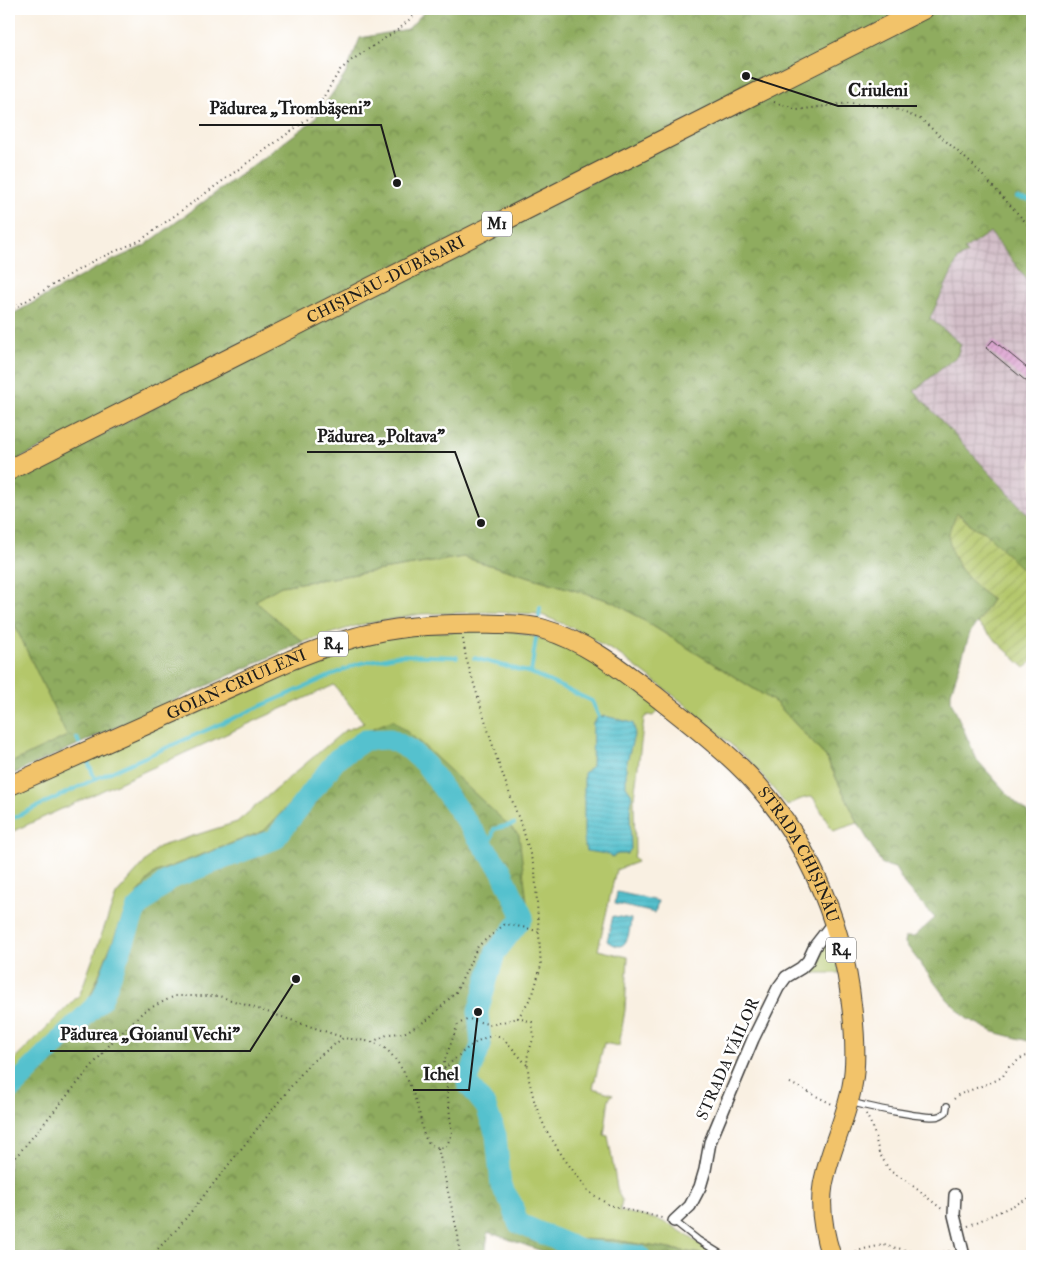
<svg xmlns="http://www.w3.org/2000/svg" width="1041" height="1265" viewBox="0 0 1041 1265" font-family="'IM FELL Double Pica',serif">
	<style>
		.industrial { fill: url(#industrial-grid) }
		.green { fill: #b4c76b; stroke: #687244 }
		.forest { fill: url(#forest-crowns); stroke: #56643e }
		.garden { fill: url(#garden-furrows); stroke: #687244 }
		.water { fill: url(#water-rules); stroke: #386e75 }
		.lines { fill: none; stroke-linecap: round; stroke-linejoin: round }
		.stream { stroke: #55c1ce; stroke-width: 4 }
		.river { stroke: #55c1ce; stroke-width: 21 }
		.building { fill: url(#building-hatch) }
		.service-casing { stroke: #3d3c3a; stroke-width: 8 }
		.minor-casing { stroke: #3d3c3a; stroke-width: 14 }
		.primary-casing { stroke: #3d3c3a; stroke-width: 21 }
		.trunk-casing { stroke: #3d3c3a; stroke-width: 22 }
		.path { stroke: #3d3c3a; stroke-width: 2; stroke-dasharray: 1 4; stroke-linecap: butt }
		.service { stroke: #fff; stroke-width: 5.5 }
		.minor { stroke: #fff; stroke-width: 11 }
		.primary { stroke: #f2c36a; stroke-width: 19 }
		.trunk { stroke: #f2c36a; stroke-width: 20 }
		.labels { text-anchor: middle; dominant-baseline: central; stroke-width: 5; stroke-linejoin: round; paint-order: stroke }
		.shield { fill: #fff; stroke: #606060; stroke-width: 1 }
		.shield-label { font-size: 15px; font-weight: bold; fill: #1c1c1c }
		.street-label { font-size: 16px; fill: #1c1c1c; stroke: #fff }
		.leader { fill: none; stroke: #1c1c1c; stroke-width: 2 }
		.callout-dot { fill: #1c1c1c; stroke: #fff; stroke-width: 2 }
		.callout-label { font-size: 18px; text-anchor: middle; font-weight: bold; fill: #1c1c1c; stroke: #fff; stroke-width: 5; stroke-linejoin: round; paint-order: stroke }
	</style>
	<defs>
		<pattern id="industrial-grid" width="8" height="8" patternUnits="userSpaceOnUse" patternTransform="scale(1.25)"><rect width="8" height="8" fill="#d2bdc7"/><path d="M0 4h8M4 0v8" fill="none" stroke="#b4a2aa"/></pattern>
		<pattern id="forest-crowns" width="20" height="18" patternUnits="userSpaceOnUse" patternTransform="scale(1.25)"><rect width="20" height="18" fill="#8fac5f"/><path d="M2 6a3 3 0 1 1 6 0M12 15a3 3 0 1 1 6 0" fill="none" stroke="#748b4e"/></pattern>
		<pattern id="garden-furrows" width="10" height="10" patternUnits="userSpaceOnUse" patternTransform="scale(1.25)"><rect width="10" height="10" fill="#b4c76b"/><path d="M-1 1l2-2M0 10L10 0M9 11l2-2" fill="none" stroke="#9aaa5c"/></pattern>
		<pattern id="water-rules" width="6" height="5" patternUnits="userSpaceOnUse" patternTransform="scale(1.25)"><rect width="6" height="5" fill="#55c1ce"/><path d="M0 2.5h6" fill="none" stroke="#49a5b0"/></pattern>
		<pattern id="building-hatch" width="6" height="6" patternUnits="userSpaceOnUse" patternTransform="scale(1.25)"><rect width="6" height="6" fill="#dfa9d4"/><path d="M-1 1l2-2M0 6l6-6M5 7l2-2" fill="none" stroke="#bf91b5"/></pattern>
	</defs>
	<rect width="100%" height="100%" fill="#fff"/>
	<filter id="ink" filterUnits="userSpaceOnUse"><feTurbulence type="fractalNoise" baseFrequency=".02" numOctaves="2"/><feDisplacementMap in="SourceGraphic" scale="10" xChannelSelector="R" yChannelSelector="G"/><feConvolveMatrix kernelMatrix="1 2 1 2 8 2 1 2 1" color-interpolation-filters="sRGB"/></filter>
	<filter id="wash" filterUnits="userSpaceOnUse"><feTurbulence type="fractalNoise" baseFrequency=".0096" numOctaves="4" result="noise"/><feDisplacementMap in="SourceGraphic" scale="20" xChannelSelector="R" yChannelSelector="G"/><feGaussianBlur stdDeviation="1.12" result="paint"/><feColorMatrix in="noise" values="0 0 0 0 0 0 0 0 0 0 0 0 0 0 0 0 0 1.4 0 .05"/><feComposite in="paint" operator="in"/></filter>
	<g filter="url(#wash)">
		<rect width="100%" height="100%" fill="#f9f0e2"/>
		<path class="industrial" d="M990,232L1032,286V519L914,391L957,355L961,344L929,318L958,259L964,250Z"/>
		<path class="green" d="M463,557L614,602L775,702L826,757L858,823L833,831L813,797C803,797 796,801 787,806L753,764L686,705L620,655L573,628L539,614L486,612L422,614L359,625L303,642L254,601L281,586Z
			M9,613L68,736L9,764Z
			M509,630L567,645L662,707L653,716L648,715L644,718L643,727L634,798L635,854L633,856L637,862L616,870L598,950L628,957L625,1010L619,1046L604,1043L593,1088L613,1094L609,1099L604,1135L608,1136L618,1193L622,1200L620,1211L659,1220L671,1225L719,1256H703L701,1254L613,1240L564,1239L548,1229L525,1220L517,1209L503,1177L501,1131L492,1098L472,1079L491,1045L486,1012L501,961L529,920L354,736L264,831L154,873L126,909L90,997L9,1078V1065L80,994L116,895L158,847L237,822L344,731L364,723L334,685L9,833V792L318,655L400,633Z
			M824,940L833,944L840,973H801Z"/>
		<path class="forest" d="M427,9H911L9,464V316L98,267L144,246L314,120L345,75L360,38L408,29Z
			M934,9H1032V286L990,232L964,250L967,254L958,259L930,318L961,344L957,356L914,391L1032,519V579L985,532L975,528L958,513L977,587L992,600L970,633L951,692V701L977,760L1014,801L1027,812L1032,822V1042L994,1032L966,1018L946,998L905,943L906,937H914L935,918L906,887L895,868L882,864L858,823L826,757L775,702L614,602L463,557L281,586L255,601L303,642L9,776V764L67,736L9,613V481L78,447L339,310Z
			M393,720L425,747L519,835L529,920L501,961L486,1012L491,1045L473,1079L492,1098L501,1131L503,1177L517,1209L525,1220L548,1229L564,1239L613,1240L701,1254L703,1256H556L488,1232L485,1256H9V1078L90,997L126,909L154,873L264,831L354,736Z"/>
		<path class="garden" d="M957,513L975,528L985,532L1032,579V663L1031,662L1025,668L977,623L992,600C973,584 949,563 949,535C949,528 955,519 957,513Z"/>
		<path class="water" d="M605,716L633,723L635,731L626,766V786L631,793L632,798L630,810L631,849L627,854H618L612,857L608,854L586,851L584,841V773L592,766L593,723L597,718Z
			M617,892L658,901L655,913L615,904Z
			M613,916L631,919C630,926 629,946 619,946C616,946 610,943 607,941Z"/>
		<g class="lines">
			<path class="stream" d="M1017,198L1032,201
				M539,617L540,608
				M474,658L531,673L592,701L599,717
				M531,673L536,638
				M77,738L79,743
				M88,762L95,779
				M9,820L95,779L357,664L400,655L457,657
				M485,847L492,837L494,829L514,824"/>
			<path class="river" d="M9,1091L102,999L136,910L168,880L275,839L337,759L365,740L390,739L410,750L426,765L501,870L523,917L495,953L478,1012L481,1045L467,1083L486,1107L496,1135L501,1186L512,1204L518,1223L580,1250L640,1256"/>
		</g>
		<g id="blocks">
			<path class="building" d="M993,340L1032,372V386L986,348Z"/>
		</g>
	</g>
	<g filter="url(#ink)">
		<use href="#blocks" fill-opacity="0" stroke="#3d3c3a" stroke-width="1"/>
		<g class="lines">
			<defs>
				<path id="service" d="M1030,666L1032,668
					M851,1102C864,1106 929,1120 939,1116C942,1115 944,1113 946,1112L947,1106
					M674,1221L698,1240L724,1256"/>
				<path id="minor" d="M955,1195L954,1215L964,1256
					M674,1221L690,1206L700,1187L705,1170L710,1142L753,1039L778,988L786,977L801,968L808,961L815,946L833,923"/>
				<g id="primary">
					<path id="s1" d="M9,786L291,660C316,650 342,640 369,634C407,625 447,624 486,624C505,625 525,624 543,629C585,641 619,668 653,694C681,716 710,738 736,763C802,825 843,919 852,1009C855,1035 857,1062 852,1086C846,1120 829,1151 823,1185C819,1209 824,1234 831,1256"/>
				</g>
				<g id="trunk">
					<path id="s2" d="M9,470L923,9"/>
				</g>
			</defs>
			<use href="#service" class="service-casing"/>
			<use href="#minor" class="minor-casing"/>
			<use href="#primary" class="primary-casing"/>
			<use href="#trunk" class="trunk-casing"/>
			<path class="path" d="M774,16L776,9
				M774,102L797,110L849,103L893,108L922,120L973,165L1032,229
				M9,311L93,261L141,240L312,116L340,70L352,60L399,29L421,9
				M463,639L466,658L497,759L524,833L535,871L541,966L533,994L518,1018L532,1022L534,1036L527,1058L529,1080L535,1104L546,1130L563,1157L589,1192L609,1205L662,1218
				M372,1042L389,1034L404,1033L429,1019L456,992L478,946L505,924L527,928L539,932
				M444,1069C455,1059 484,1029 501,1037C506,1040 522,1060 528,1066
				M790,1083L832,1104
				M954,1099L958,1095L997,1080L1003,1076L1009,1067L1023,1057L1032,1055
				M866,1114L873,1128L879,1153L890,1171L908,1182L943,1210
				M438,1148L458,1235L460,1256
				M9,1165L112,1042L144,1011L175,996H219L342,1037
				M968,1226L1032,1197
				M846,1255L864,1249L883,1245L924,1254L951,1251
				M151,1256L178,1228L309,1064L343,1038C356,1040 377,1040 387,1050C403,1065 412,1088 418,1109C421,1117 421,1127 424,1135C428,1145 436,1149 446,1147L452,1134L444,1062L458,1024L469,1019L491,1025L518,1018"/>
			<use href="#service" class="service"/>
			<use href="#minor" class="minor"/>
			<use href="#primary" class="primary"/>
			<use href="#trunk" class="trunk"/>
		</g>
	</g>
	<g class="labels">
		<g class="shield">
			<rect x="482" y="211.5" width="30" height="25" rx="4"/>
			<rect x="318" y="631.5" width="30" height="25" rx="4"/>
			<rect x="826" y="937.5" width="30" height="25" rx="4"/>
		</g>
		<g class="shield-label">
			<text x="497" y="224">M1</text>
			<text x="333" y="644">R4</text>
			<text x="841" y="950">R4</text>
		</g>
		<g class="street-label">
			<text stroke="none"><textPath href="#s2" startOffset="422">CHIȘINĂU-DUBĂSARI</textPath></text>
			<text stroke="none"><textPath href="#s1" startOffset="249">GOIAN-CRIULENI</textPath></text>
			<text stroke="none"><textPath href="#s1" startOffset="915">STRADA CHIȘINĂU</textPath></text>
			<text transform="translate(728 1059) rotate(-66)">STRADA VĂILOR</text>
		</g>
	</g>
	<path class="leader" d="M746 76L838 106H917M397 183L381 125H199M481 523L455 452H307M296 979L250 1051H50M478 1012L469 1090H413"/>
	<g class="callout-dot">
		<circle cx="746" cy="76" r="5"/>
		<circle cx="397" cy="183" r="5"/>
		<circle cx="481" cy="523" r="5"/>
		<circle cx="296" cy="979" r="5"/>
		<circle cx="478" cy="1012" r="5"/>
	</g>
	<g class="callout-label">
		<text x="878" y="96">Criuleni</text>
		<text x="290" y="114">Pădurea „Trombășeni”</text>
		<text x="381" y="442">Pădurea „Poltava”</text>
		<text x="150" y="1040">Pădurea „Goianul Vechi”</text>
		<text x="441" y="1080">Ichel</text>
	</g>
	<rect width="1041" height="1265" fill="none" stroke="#fff" stroke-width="30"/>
</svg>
